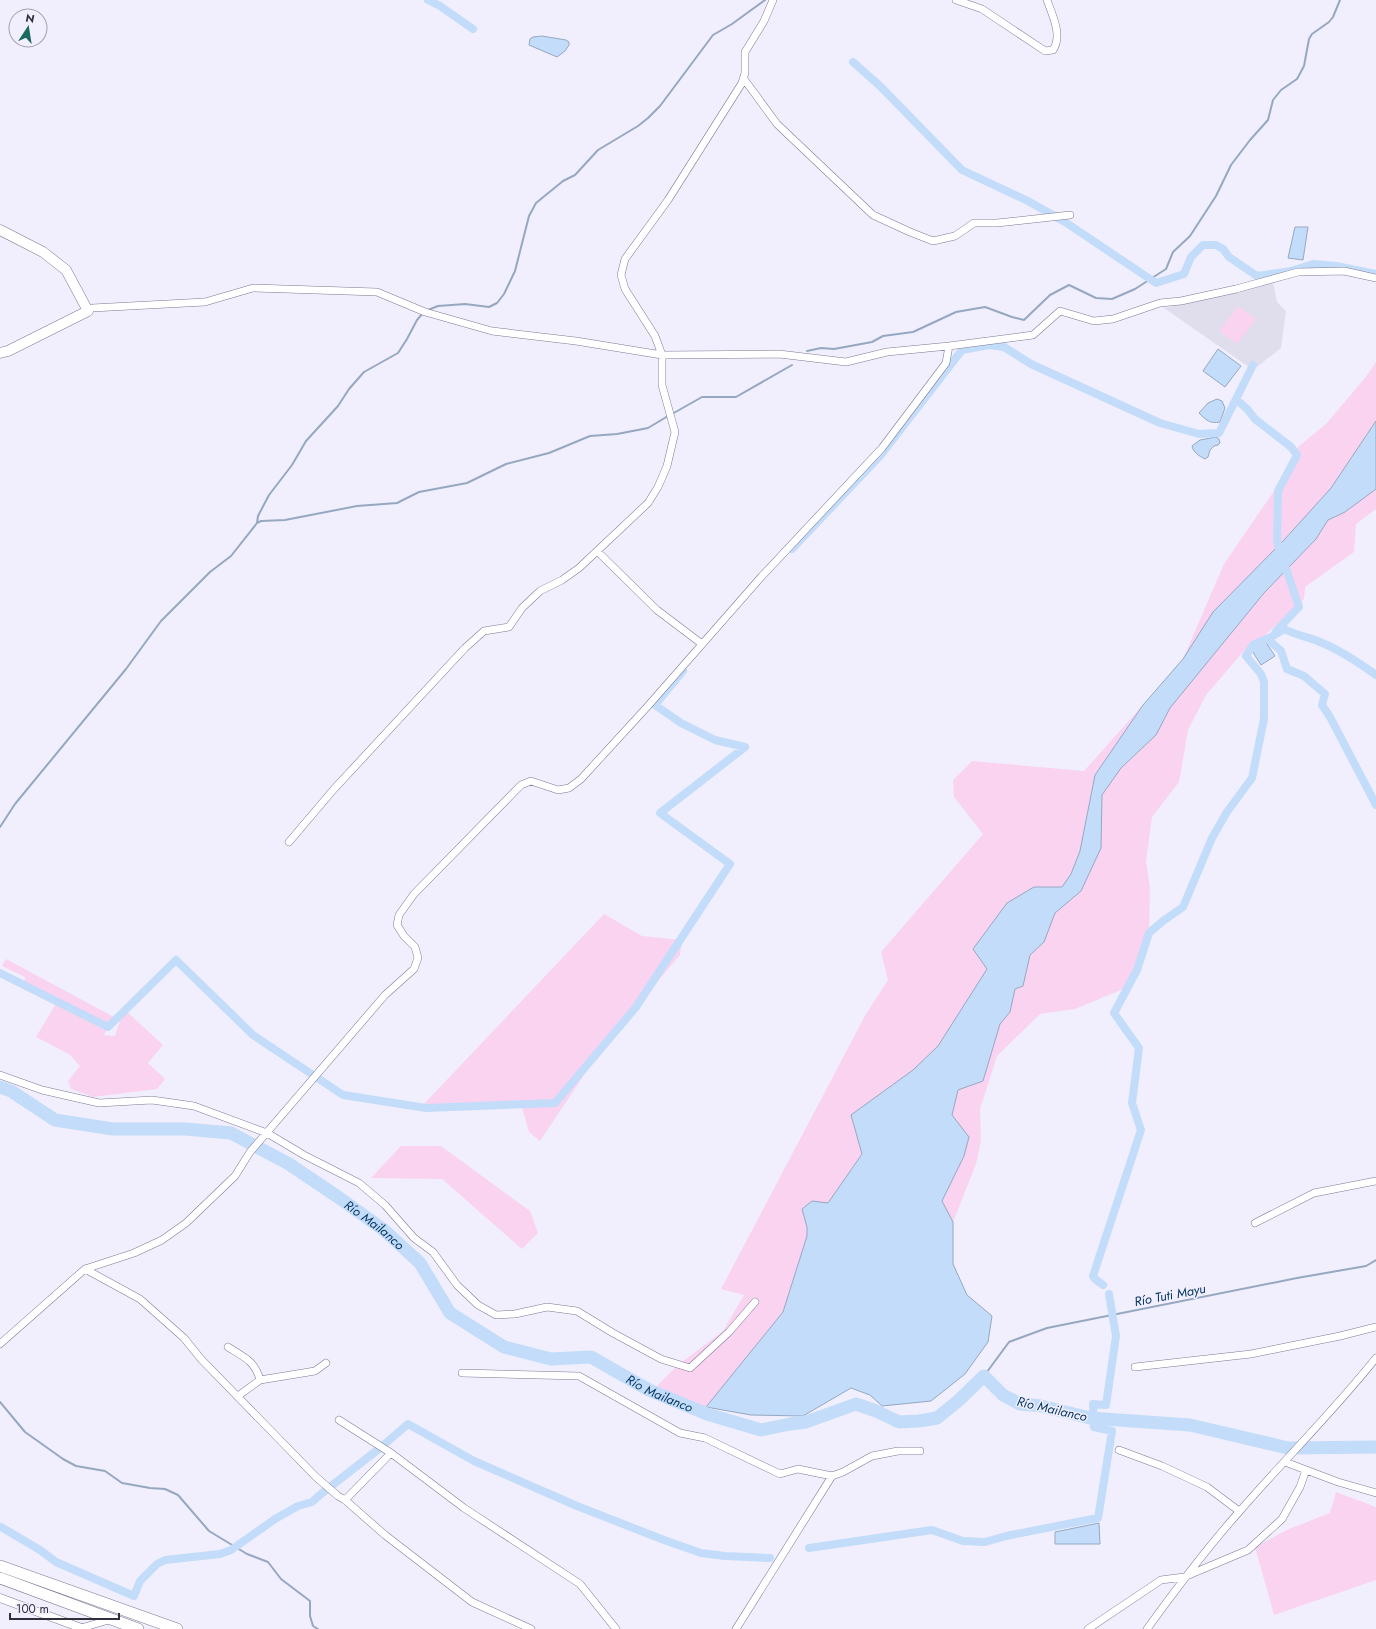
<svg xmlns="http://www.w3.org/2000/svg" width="1376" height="1629" viewBox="0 0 1376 1629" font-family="Jost,sans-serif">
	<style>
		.built { fill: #e0dded }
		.green { fill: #f9d3f0 }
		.water { fill: #c2dcfa; stroke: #96a8c1 }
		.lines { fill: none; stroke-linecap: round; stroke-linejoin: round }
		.stream { stroke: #96a8c1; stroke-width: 2 }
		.canal { stroke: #c2dcfa; stroke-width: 8 }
		.river { stroke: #c2dcfa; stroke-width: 13 }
		.minor-casing { stroke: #7e7996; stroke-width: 8 }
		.tertiary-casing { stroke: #7e7996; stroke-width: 9 }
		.secondary-casing { stroke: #7e7996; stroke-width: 11 }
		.trunk-casing { stroke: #7e7996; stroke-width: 12 }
		.minor { stroke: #fff; stroke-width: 7 }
		.tertiary { stroke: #fff; stroke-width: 8 }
		.secondary { stroke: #fff; stroke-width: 10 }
		.trunk { stroke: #fff; stroke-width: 11 }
		.labels { text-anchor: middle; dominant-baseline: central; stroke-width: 3; stroke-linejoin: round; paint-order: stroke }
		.water-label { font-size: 13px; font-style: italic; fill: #02335f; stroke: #f1effd }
	</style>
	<rect width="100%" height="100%" fill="#f1effd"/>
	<path class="built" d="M1273,283L1277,302L1286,311L1281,348L1253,370L1164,308Z"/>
	<path class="green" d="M1238,306L1256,319L1237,344L1219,331Z
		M1376,362V421L1331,488L1284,540L1183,659L1224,564L1272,494L1299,446L1326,424L1365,378Z
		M1376,489V509L1356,524L1354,552L1305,587L1304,599L1262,638L1242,653L1206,695L1188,730L1179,782L1152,817L1146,862L1150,887L1149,933L1137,970L1128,987L1075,1009L1040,1014L997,1056L980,1109L981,1141L976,1164L953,1222L942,1201L964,1156L952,1115L958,1090L983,1081L1000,1024L1010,1012L1015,989L1023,986L1030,955L1044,942L1055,913L1081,891L1101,816L1102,795L1121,768L1156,735L1170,708L1264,593L1316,539L1328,520L1345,512Z
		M1143,705L1095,775L1080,851L1071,874L1062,887H1034L987,969L938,1046L913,1070L851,1115L862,1153L828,1203L812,1201L802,1209L807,1227V1236L783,1312L706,1407L655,1388L677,1366L723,1331L744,1295L721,1289L866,1014L888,980L881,952L983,834L954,797L953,780L972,761L1084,771Z
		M604,914L642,936L682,940L680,955L606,1042L540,1141L529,1132L520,1100L485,1104L423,1105Z
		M6,959L114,1017L104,1035L115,1036L124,1009L163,1045L148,1063L165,1079L157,1089L93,1097L71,1089L68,1081L80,1066L69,1054L36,1037L57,1002L24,984L25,977L2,966Z
		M401,1146H441L530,1211L538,1233L522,1249L442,1179L371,1178Z
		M1336,1492L1376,1507V1580L1274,1615L1255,1547L1289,1529L1330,1513Z"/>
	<path class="water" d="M542,36L566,40L569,42V45L565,51L557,57L529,45L530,39L533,37Z
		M1295,227H1308L1303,260L1288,258Z
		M1218,349L1241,366L1225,387L1203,371Z
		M1217,399L1222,401L1225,408L1220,422C1210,424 1206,420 1199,413L1208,403Z
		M1376,421V489L1345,512L1328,520L1316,539L1264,593L1170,708L1156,735L1121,768L1102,795L1101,848L1081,891L1055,913L1044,942L1030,955L1023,986L1015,989L1010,1012L1000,1024L983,1081L958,1090L952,1115L969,1137L964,1156L942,1201L953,1222V1264L967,1295L992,1316L988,1342L965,1374L931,1401L882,1406L870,1395L851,1388L803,1416L751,1415L706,1407L783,1312L807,1236V1227L802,1209L812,1201L828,1203L862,1154L851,1115L913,1070L938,1046L987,969L973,949L1007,903L1034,887H1062L1071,874L1080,851L1095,775L1143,705L1183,659L1213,612L1284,540L1331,488Z
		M1216,437L1219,439L1220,443L1218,445L1214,446L1210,450L1208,457L1205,459C1199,456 1193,452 1192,446L1200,440Z
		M1265,641L1275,656L1261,665L1251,649Z
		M1099,1523L1100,1544H1055V1532Z"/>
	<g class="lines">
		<path class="stream" d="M428,310L438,306L465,304L489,307L497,303L504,294L515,271L529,216L536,203L563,181L575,175L598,150L638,126L648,118L660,106L713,35L732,24L765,0
			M807,351L821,348L834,349L872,342L883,336L913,332L956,312L985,307L1012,317L1024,320L1050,295L1069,285L1096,298L1112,299L1135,289L1166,269L1173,252L1190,236L1216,196L1231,165L1250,140L1268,120L1273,100L1281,90L1297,79L1304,66L1309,39L1312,34L1329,22L1333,17L1340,0
			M672,414L702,397H736L792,365
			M257,523L258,516L269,495L292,465L306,441L338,406L349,389L364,372L398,353L407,339L417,320L422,314
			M0,827L15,804L126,669L161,621L210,572L231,556L257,523L261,521L285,520L357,506L397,503L419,492L467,483L506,464L549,453L590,436L617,434L648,428L668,416
			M984,1376L1009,1342L1047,1328L1297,1278L1366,1266L1376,1260
			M0,1402L25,1432L63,1459L76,1466L105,1471L122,1483L150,1488L165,1489L178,1495L209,1531L247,1554L268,1562L281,1579L310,1601V1616L313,1626L318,1629"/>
		<path class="canal" d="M428,0L440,6L473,29
			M853,62L880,86L962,170L1028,201L1065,222L1156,283L1184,274L1191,257L1203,245H1216L1223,249L1229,257L1257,276L1291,271L1313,264L1336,266L1376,274
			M1236,399L1248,410L1255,419L1291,447L1297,455L1278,491L1277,542L1299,607L1276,631
			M792,549L880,456L962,350L989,345L1004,347L1031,364L1160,423L1199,434L1219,433L1253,365
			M1271,637V642L1281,651L1287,669L1304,676L1325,694L1322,705L1330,717L1376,805
			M0,973L108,1027L176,960L253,1035L343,1095L426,1108L555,1103L636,1007L730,864L660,813L745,747L715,740L681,723L655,705L683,671
			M1103,1285L1095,1279L1093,1276L1141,1130L1132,1103L1139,1048L1114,1013L1137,970L1149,933L1163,921L1183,907L1212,838L1227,812L1252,778L1264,719V682L1261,674L1246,656L1253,645L1271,637L1284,629C1296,635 1308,637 1320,642C1340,650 1358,662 1376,675
			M1,1527L40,1550L56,1562L134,1596L140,1581L157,1564L165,1560L220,1554L231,1550L275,1519L298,1506L312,1502L321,1494L380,1448L408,1424L474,1461L577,1506L664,1540L701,1553L725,1556L770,1558
			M809,1548L932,1530L963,1541L985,1542L1006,1536L1098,1518L1112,1431L1094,1427L1093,1404L1106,1405L1116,1336L1109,1294"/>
		<path class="river" id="s1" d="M0,1087L11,1091L55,1120L113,1129H185L231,1133L289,1164L338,1197L384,1230L420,1263L450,1313L504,1347L551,1359L591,1357L649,1390L707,1414L761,1430L790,1424L806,1422L856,1404L876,1411L899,1422L919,1421L937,1418L958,1401L984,1376L1003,1395L1020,1404L1041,1406L1090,1418L1190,1425L1288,1448L1376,1447"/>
		<defs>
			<path id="minor" d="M956,0L982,9L1045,51L1053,50C1063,35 1052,15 1047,0
				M744,79L777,124L873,215L910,232L933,241L955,236L974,223H997L1070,215
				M88,311L92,308L205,302L253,288L377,292L425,312L492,331L576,341L662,355L779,354L846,362L887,352L949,346L1033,335L1060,311L1094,321L1113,319L1160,303L1181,301L1236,289L1298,272L1344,271L1376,278
				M597,551L657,610L702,644
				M289,842L334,789L465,648L484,631L509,627L522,608L540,591L562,580L579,568L648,503L658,487L667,466L675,432L662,385V355L655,336L625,289L621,275L625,259L668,200L742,83L745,73V52L764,21L773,0
				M0,1075L42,1090L99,1103L152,1100L194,1106L267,1133L304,1155L359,1183L385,1205L414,1238L433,1252L457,1285L478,1305L496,1315L515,1314L547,1307L577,1311L613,1333L661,1359L690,1368L729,1332L755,1302
				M1255,1223L1314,1193L1376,1181
				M85,1269L140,1299L184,1338L201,1359L316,1477L338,1496L345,1500L385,1535L472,1602L531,1629
				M0,1344L85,1269L134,1253L162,1240L186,1223L235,1176L250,1152L385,995L414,969L418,958L415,947L404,936L397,925L399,915L414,894L521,785L531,781L558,790L569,788L581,779L647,707L762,576L882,448L946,363L949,346
				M228,1347C244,1357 255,1361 260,1380
				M1135,1367L1251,1354L1340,1336L1376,1327
				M462,1373L579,1376L680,1433L705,1438L780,1474L798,1469L832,1476L843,1472L872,1456L898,1451H920
				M238,1396L260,1380L315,1371L326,1363
				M339,1420L391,1453L464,1508L580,1584L616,1629
				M1119,1450L1162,1466L1207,1487L1239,1511
				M1285,1462L1338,1482L1376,1493
				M345,1500L391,1453
				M81,1628L112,1619
				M736,1629L832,1476
				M1088,1629L1161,1580L1184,1577L1248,1550L1282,1519L1300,1487L1306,1470
				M1147,1629C1176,1589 1206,1549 1239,1512C1284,1460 1333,1412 1376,1358"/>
			<path id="tertiary" d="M0,1598L84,1629"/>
			<path id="secondary" d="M0,230L43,252L66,270L88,311L8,351L0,353"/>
			<path id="trunk" d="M0,1566L177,1629
				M0,1578L138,1629"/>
		</defs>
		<use href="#minor" class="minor-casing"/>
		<use href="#tertiary" class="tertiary-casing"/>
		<use href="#secondary" class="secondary-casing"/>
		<use href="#trunk" class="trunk-casing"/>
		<use href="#minor" class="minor"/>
		<use href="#tertiary" class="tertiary"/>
		<use href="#secondary" class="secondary"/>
		<use href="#trunk" class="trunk"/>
	</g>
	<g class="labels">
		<g class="water-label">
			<text stroke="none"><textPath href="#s1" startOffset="412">Río Mailanco</textPath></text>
			<text transform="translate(1170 1295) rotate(-11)">Río Tuti Mayu</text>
			<text stroke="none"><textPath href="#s1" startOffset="760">Río Mailanco</textPath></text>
			<text transform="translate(1052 1409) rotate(13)">Río Mailanco</text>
		</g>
	</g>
	<g transform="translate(28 28) rotate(12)"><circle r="19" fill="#f1effd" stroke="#a4a2af"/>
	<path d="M0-3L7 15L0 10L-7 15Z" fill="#1c6863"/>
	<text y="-6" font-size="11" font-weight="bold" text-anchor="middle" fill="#312f3b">N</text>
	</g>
	<path d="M10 1613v6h109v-6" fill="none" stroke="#312f3b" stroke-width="2"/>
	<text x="16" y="1613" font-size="12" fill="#312f3b" stroke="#f1effd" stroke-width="3" paint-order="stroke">100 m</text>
</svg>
